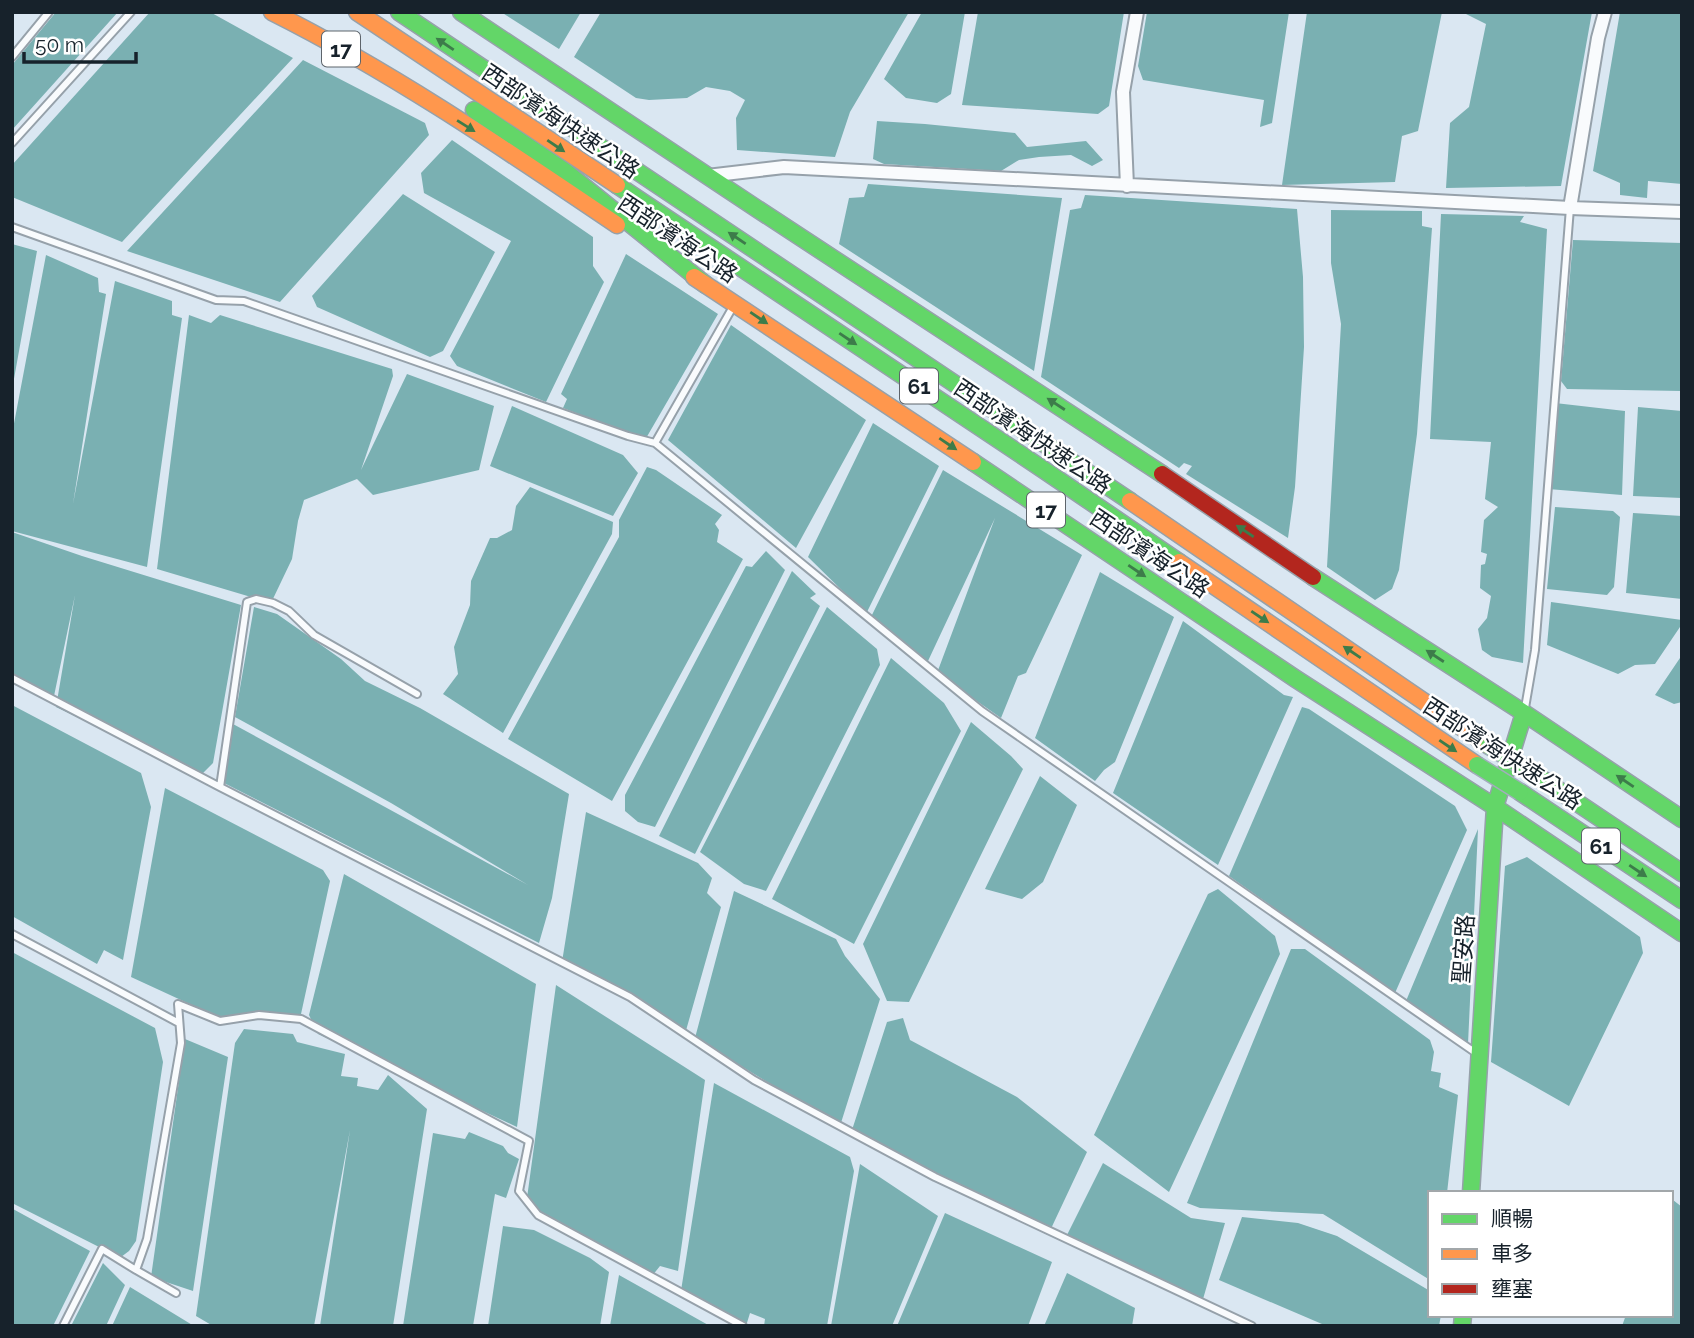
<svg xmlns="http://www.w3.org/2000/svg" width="1694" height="1338" viewBox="0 0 1694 1338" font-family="Raleway,'Noto Sans TC',sans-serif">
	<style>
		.water { fill: #7ab0b2 }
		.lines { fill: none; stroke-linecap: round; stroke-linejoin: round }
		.lane-casing { stroke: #96a1aa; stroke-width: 10 }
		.street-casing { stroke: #96a1aa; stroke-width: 16 }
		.fast-casing { stroke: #96a1aa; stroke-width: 19 }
		.slow-casing { stroke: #96a1aa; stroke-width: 19 }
		.jam-casing { stroke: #96a1aa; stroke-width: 19 }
		.lane { stroke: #f9fbfd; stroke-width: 6 }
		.street { stroke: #f9fbfd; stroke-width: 12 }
		.fast { stroke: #63d668; stroke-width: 16 }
		.slow { stroke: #ff974d; stroke-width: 16 }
		.jam { stroke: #b3261e; stroke-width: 16 }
		.fast-bridge-casing { stroke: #a2adbc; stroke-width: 19; stroke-linecap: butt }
		.fast-bridge { stroke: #63d668; stroke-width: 16 }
		.oneway { fill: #3d7c4a }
		.labels { text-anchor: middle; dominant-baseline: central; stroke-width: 5; stroke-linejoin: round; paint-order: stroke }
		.shield { fill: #fff; stroke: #5d646b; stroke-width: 2 }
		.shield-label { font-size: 21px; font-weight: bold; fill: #17222b }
		.street-label { font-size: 23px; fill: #17222b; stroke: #fff }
	</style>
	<rect width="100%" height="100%" fill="#dae7f2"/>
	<path class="water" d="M56,12H118L12,130V65Z
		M150,12H210L293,58L122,242L12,197V165Z
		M501,12H581L559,49Z
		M601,12H909L850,112L835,157L737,150L736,118L745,100L730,91L706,87L687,98L649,100L636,98L574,57Z
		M922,12H965L951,94L937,103L906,98L884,79Z
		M978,12H1124L1109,106L1098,114L962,105Z
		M1147,12H1289L1272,123L1260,127L1264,100L1143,80L1138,66Z
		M1307,12H1442L1418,131L1402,136L1395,182L1282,185Z
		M1466,12H1592L1561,186L1446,188L1450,123L1469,107L1486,24L1466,14Z
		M1620,12H1682V184L1648,181L1647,198L1620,195V183L1593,171Z
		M303,60L425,123L429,135L280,302L127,251Z
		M877,121L925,124L1015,133L1027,147L1086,141L1103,160L1092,166L1071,155L1039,157L1019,160L1001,171L884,164L873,159Z
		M452,140L593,237V266L604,282L546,402L457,366L450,356L511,241L424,193L421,173Z
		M868,184L1062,198L1034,371L839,244L849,198L864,197Z
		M403,194L495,252L443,351L430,357L317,307L312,296Z
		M1085,195L1297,209L1303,277L1304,347L1295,487L1288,538L1186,474L1192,466L1184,463L1179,468L1041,377L1070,210L1081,208Z
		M1331,210L1422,211V226L1432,228L1417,434L1399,570L1392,589L1375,600L1327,567L1341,324L1331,263Z
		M1441,214L1524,216L1520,222L1547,229L1523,663L1492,657L1482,650L1478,629L1487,618L1491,596L1480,588L1481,565L1485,564L1487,554L1481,552L1484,520L1498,507L1485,499L1491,442L1430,439Z
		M1573,240L1682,243V391L1567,389L1561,381Z
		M12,244L37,251L12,390Z
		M626,254L718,314L645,440L563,408L567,399L561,394Z
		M46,255L98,278L99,292L106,294L73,504L115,281L172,301V315L182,318L147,567L12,531V434Z
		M189,315L211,323L220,315L392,369L393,376L361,470L407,374L494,406L479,470L373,495L357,479L304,500L298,521L292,559L271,603L157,569Z
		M731,325L866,420L796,548L668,440Z
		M1555,403L1625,411L1622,495L1548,489Z
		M512,406L623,455L638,473L613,516L490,466Z
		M1638,407L1682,411V498L1633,496Z
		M873,423L939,466L866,614L808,557Z
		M647,467L656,470L722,515L715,524L719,530L717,542L743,559L612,801L508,739L619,537V520Z
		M943,470L1082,555L1026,673L1018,676L1001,718L937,673L995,518L928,661L922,662L871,617Z
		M530,487L613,522L612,534L503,733L443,694L458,674L454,647L470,605L471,581L490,538H497L512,530L516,506Z
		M1555,507L1613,511L1620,517L1614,587L1607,595L1547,589Z
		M1633,513L1682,516V599L1626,593Z
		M12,532L82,556L241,605L213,763L200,776L56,707L75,595L54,696L12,674Z
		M766,551L785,570L655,827L638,822L625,811V795L746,566L752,567Z
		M792,571L816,594L810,598L820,606L695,854L659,836Z
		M1100,572L1174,617L1115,762L1104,770L1095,781L1035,738Z
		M1551,602L1682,620V624L1655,664L1635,665L1618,674L1547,645Z
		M254,607L277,614L341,659L365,681L420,708L569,794L552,898L539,943L222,782L233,724L528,885L391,803L235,717Z
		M827,607L877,649L880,665L766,891L744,884L700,852Z
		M1183,621L1284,695L1293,697L1218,865L1113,793Z
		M1682,655V702L1674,704L1655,695Z
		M891,658L944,703L961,731L854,944L772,899Z
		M12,705L141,773L151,807L123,960L104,950L97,964L12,916Z
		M1302,707L1309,709L1455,806L1467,830L1395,993L1229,876Z
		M971,722L1011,756L1023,769L909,1002L887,1001L863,944Z
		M1040,776L1077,805L1043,882L1022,899L985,889Z
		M165,788L323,870L330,881L301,1014L220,1018L131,977Z
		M586,812L698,863L712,878L707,893L721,907L685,1034L562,962Z
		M1478,829L1468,1044L1406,1001Z
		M1527,857L1640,937L1643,953L1569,1106L1491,1062L1505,866Z
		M344,874L536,984L517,1127L318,1034L309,1015Z
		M1218,889L1275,936L1280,954L1169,1192L1094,1135L1208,894Z
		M734,891L836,939L845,956L880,999L840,1126L695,1038Z
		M1291,949H1305L1430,1040L1434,1052L1431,1071L1441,1073L1439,1087L1458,1095L1447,1193H1430V1280L1323,1214L1200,1208L1187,1203Z
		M12,952L155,1028L163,1062L136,1241L129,1251L121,1257L105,1250L12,1203Z
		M556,985L705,1080L678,1271L660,1266L652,1276L534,1215L527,1198Z
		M903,1018L910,1040L1017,1097L1087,1152L1048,1235L942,1183L852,1130L887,1022Z
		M244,1029L293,1034L297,1042L345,1054L341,1076L358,1078L357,1086L378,1090L388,1075L427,1109L393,1326H320L350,1130L314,1326H213L196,1316L235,1043Z
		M185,1039L228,1057L193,1291L151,1277Z
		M714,1083L850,1157L854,1171L827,1326H764L765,1319L750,1313L746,1326H739L680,1297Z
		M469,1132L503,1146L508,1153L519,1159L506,1198L495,1194L473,1326H403L433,1133L465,1139Z
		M1103,1163L1191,1218L1225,1223L1201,1306L1066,1237Z
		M860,1164L938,1216L892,1326H831Z
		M1673,1200L1682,1207V1326H1622L1626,1315H1671V1204Z
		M13,1209L90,1251L53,1326H12Z
		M945,1213L1052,1262L1028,1326H897Z
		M1242,1217L1298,1223L1337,1236L1430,1291V1315H1441L1439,1326H1322V1324L1219,1280Z
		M503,1226L534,1230L590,1258L609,1272L600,1326H488Z
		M103,1263L125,1285L106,1326H71Z
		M1067,1273L1135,1308L1132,1326H1044Z
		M619,1275L710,1326H610Z
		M130,1287L194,1326H112Z"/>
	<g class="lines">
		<defs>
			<path id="lane" d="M12,57L49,12
				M12,143L131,12
				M12,227L216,300L244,301L628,436L655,443L982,711L1476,1053
				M655,443L734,305
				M12,678L220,787L630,997L754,1080L935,1177L1252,1326
				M1525,708L1535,650L1570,208
				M220,787L247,602L256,599L273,603L289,611L314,635L417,694
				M12,934L179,1023
				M136,1270L176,1293
				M63,1326L102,1249L136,1270L147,1239L181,1043L178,1004L220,1021L259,1015L301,1019L529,1141L519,1191L538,1215L743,1326"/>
			<path id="street" d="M707,176L784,167L1570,208L1682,212
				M1127,186L1123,92L1137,12
				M1570,208L1598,38L1605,12"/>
			<path id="fast" d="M399,12L1130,501
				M461,12L759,210L1162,474
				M474,110L566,172L706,285
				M617,185L1044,470L1179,562
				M973,462L1296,679L1495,807L1682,933
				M1313,577L1524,713L1682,819
				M1530,771L1682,873
				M1520,792L1682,900
				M1471,1193L1495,807L1524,713
				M1462,1326L1463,1315"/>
			<path id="slow" d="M272,12C392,72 506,150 617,225
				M357,12L617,185
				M694,277L973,462
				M1130,501L1489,746
				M1179,562L1477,765"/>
			<path id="jam" d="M1162,474L1313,577"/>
		</defs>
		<use href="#lane" class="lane-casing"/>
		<use href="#street" class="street-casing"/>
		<use href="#fast" class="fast-casing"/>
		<use href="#slow" class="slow-casing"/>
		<use href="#jam" class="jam-casing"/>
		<use href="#lane" class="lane"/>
		<use href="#street" class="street"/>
		<use href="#fast" class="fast"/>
		<use href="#slow" class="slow"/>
		<use href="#jam" class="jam"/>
		<defs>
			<path id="fast-bridge" d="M1489,746L1530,771
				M1477,765L1520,792"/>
		</defs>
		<use href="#fast-bridge" class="fast-bridge-casing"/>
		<use href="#fast-bridge" class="fast-bridge"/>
	</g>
	<defs><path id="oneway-solid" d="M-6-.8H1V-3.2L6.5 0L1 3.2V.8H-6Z" transform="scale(1.75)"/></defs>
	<g class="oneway">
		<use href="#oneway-solid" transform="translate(445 44) rotate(-146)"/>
		<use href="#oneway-solid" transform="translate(466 126) rotate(32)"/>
		<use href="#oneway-solid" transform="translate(556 146) rotate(34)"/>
		<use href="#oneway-solid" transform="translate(737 238) rotate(-146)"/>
		<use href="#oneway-solid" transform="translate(759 318) rotate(34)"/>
		<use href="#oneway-solid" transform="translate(848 339) rotate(34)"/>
		<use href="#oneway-solid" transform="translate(1056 404) rotate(-147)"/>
		<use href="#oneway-solid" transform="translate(948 444) rotate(34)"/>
		<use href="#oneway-solid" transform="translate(1245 531) rotate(-146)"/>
		<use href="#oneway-solid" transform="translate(1137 571) rotate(34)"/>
		<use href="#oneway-solid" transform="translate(1260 617) rotate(34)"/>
		<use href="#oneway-solid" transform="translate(1352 652) rotate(-146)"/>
		<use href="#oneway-solid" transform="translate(1435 656) rotate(-147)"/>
		<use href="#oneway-solid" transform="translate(1448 746) rotate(34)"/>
		<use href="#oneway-solid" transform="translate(1625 781) rotate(-146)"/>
		<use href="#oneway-solid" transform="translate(1638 871) rotate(34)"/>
	</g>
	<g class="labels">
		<g class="shield">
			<rect x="322" y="31.5" width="38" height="35" rx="5"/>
			<rect x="900" y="368.5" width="38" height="35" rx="5"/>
			<rect x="1027" y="492.5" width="38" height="35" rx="5"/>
			<rect x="1582" y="828.5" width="38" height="35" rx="5"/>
		</g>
		<g class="shield-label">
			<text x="341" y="49">17</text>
			<text x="919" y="386">61</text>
			<text x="1046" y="510">17</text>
			<text x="1601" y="846">61</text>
		</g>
		<g class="street-label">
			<text transform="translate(561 121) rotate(34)">西部濱海快速公路</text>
			<text transform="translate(678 238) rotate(34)">西部濱海公路</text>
			<text transform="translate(1033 436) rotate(34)">西部濱海快速公路</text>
			<text transform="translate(1150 553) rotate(34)">西部濱海公路</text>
			<text transform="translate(1503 753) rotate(33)">西部濱海快速公路</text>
			<text transform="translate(1463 949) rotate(-86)">聖安路</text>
		</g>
	</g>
	<rect width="1694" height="1338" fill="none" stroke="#17222b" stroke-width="28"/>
	<rect x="1428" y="1191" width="245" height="126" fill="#ffffff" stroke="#a2a7aa" stroke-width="2"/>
	<rect x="1442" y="1214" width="35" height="10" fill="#63d668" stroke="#a2a7aa" stroke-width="2"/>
	<text x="1491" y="1226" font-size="21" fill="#17222b">順暢</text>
	<rect x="1442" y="1249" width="35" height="10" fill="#ff974d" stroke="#a2a7aa" stroke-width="2"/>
	<text x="1491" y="1261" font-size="21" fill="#17222b">車多</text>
	<rect x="1442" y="1284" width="35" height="10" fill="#b3261e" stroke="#a2a7aa" stroke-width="2"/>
	<text x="1491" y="1296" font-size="21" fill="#17222b">壅塞</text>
	<path d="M24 52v10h112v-10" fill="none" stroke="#17222b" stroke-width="3.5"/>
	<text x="35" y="52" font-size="21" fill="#17222b" stroke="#ffffff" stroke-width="5" paint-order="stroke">50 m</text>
</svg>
